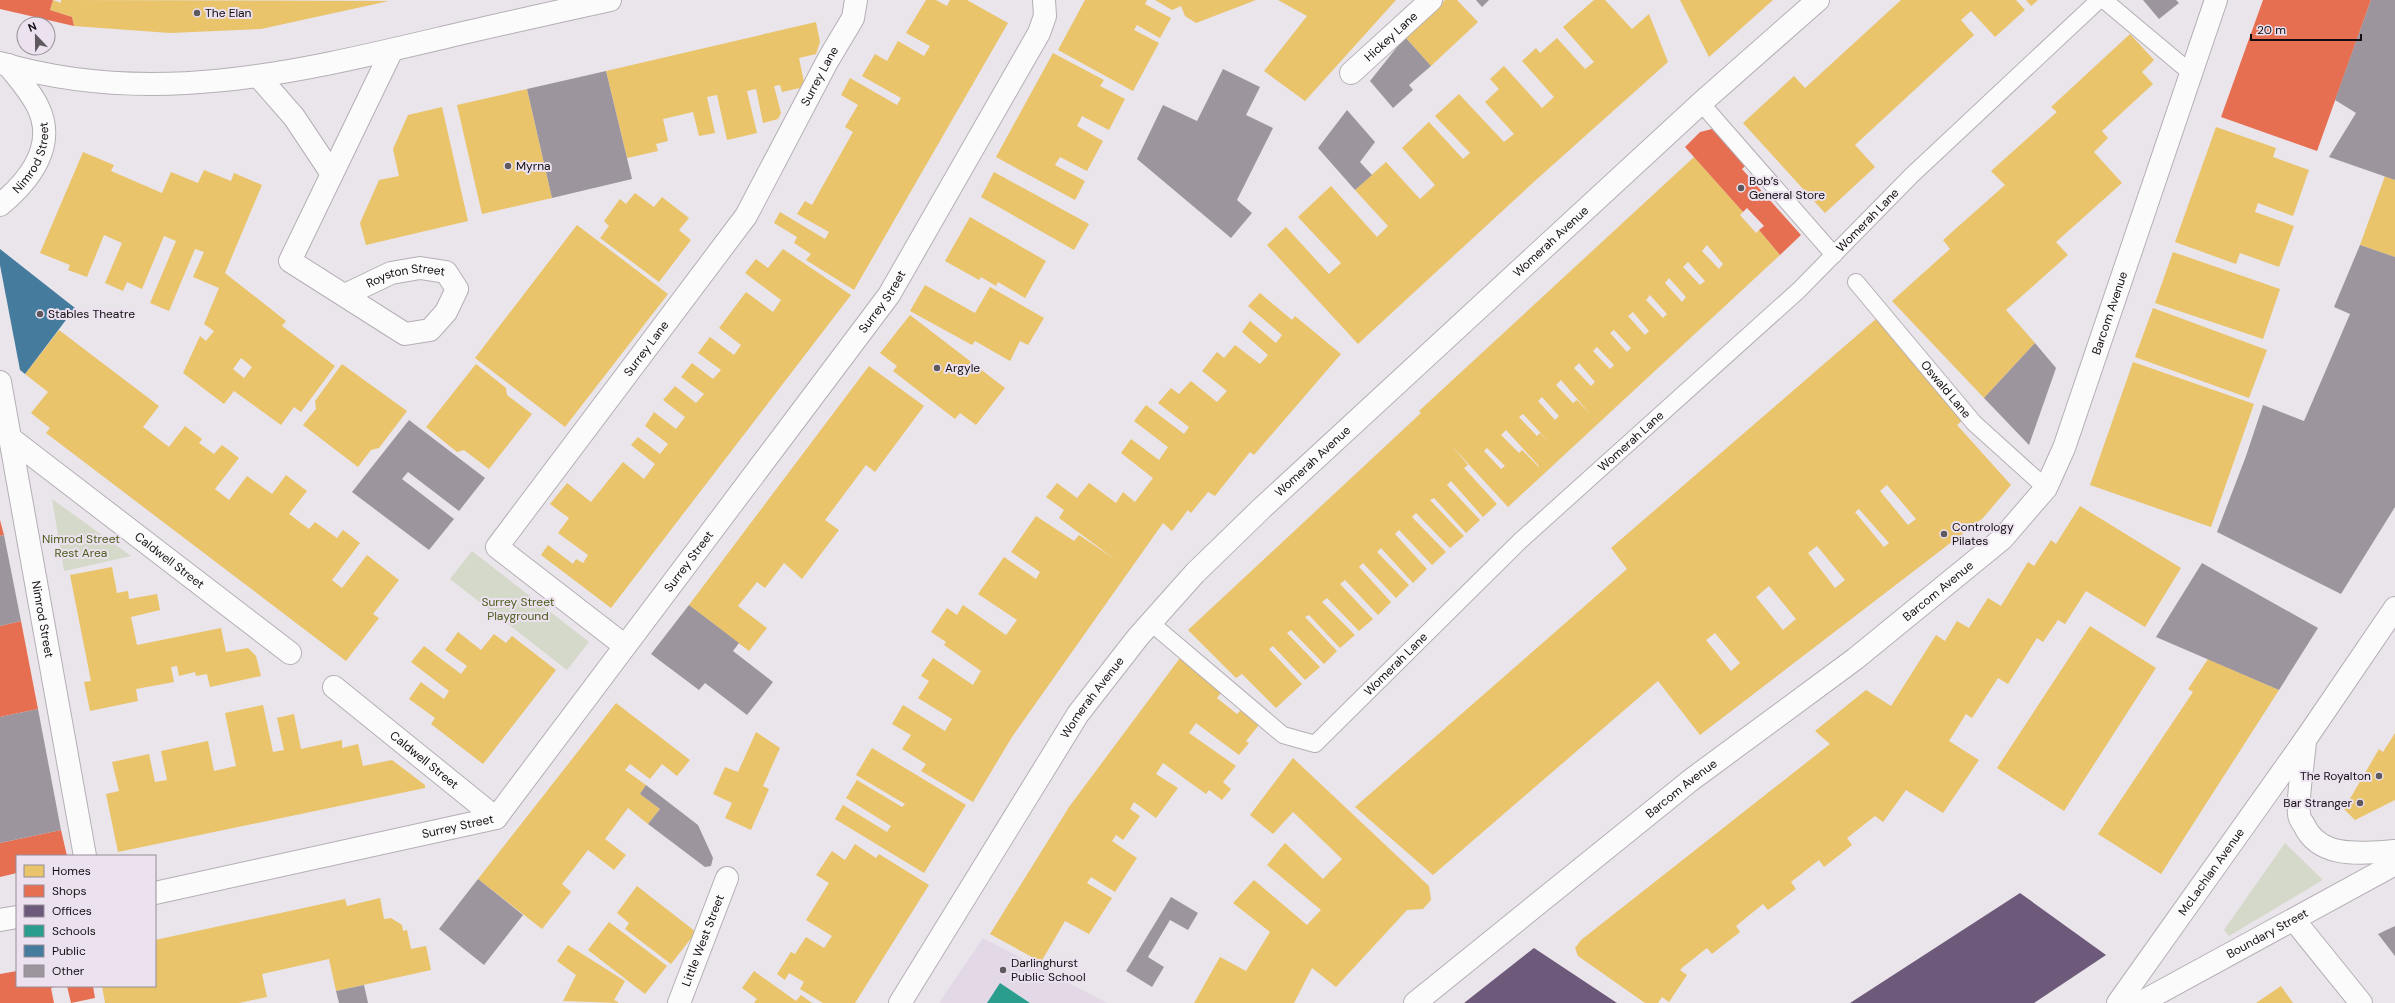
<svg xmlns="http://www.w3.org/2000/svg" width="2395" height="1003" viewBox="0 0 2395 1003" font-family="'DM Sans',sans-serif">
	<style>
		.education { fill: #e2d8e6 }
		.green { fill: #d5d9c9 }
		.homes { fill: #e9c46a; fill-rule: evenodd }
		.shops { fill: #e76f51 }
		.offices { fill: #6d597a }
		.schools { fill: #2a9d8f }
		.public { fill: #457b9d }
		.building { fill: #9d959e }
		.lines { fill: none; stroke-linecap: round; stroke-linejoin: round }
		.service-casing { stroke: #b4afb5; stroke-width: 18 }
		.minor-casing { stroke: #b4afb5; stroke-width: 24 }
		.secondary-casing { stroke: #b4afb5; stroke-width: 24 }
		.primary-casing { stroke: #b4afb5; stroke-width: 24 }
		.service { stroke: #fcfbfc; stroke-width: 16 }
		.minor { stroke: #fcfbfc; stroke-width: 22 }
		.secondary { stroke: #fcfbfc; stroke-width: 22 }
		.primary { stroke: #fcfbfc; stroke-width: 22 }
		.poi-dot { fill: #5e595e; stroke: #ece1ee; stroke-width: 1.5 }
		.labels { text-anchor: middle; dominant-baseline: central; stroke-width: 4; stroke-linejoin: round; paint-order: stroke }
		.poi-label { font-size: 12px; fill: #120e12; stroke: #ece1ee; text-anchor: start }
		.street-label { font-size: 12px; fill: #120e12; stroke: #ece1ee }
		.park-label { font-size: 12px; fill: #4b5d1c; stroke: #ece1ee }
	</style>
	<rect width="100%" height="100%" fill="#eae4eb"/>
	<path class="education" d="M983,938L1107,1003H939Z"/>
	<path class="green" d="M52,499L131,556L64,571Z
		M472,551L589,642L567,670L450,579Z
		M2285,843L2323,880L2229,936L2224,930Z"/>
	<path class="homes" d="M53,0L61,3V0L389,1L261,29L170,33L74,26L72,17L50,10Z
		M926,0H936L947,6L950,0H967L1008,23L854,290L806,260L811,254L794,243L797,237L774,223L780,212L825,239L829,232L797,214L805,201L812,205L853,132L845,127L858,105L841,95L850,78L897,105L901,98L862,76L875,54L887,61L898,41L924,56L930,46L906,33Z
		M1085,0H1147L1145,4L1171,18L1160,38L1137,25L1134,30L1159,43L1133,91L1058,50Z
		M1155,0H1256L1196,23L1185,16L1181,6L1172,10Z
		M1278,0H1396L1305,101L1264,71L1307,16Z
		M1445,0H1457L1478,22L1431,66L1405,37Z
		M1594,0H1605L1632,29L1649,14L1668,62L1537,179L1358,344L1267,245L1286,227L1329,274L1341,263L1298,217L1331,186L1377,237L1388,226L1355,190L1386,162L1420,199L1435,185L1402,148L1429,122L1463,159L1470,153L1435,116L1459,94L1504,142L1514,134L1485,102L1499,89L1490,79L1504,66L1542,108L1554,97L1522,61L1536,48L1540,53L1557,38L1585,69L1594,62L1563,27Z
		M1680,0H1773L1709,57Z
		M1901,0H2016L2025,10L1995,37L1971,11L1961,20L1974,35L1855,145L1875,167L1825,213L1743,123L1794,76L1805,88Z
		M2026,0H2038L2031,6Z
		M816,22L820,42L816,54L799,58L804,82L800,88L782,92L780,85L774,86L781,113L778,119L763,123L756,89L747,91L757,133L727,140L717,95L707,97L715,133L699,136L693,112L663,119L668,141L656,144L658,151L627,158L606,71Z
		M2130,34L2154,60L2142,72L2153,84L2102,131L2108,138L2094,152L2122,183L2056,242L2068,255L2006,310L2035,343L1984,398L1892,301L1950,249L1943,240L2005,185L1991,171L2057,112L2051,107Z
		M1053,53L1104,80L1100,86L1125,99L1109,130L1082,116L1077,126L1103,141L1087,171L1060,157L1055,165L1085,181L1075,200L996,157Z
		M527,89L552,198L482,214L457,105Z
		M442,107L468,221L366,245L360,223L379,180L399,176L393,149L408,115Z
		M2216,127L2276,148L2273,157L2309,170L2293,216L2258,203L2255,212L2294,226L2279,267L2240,253L2236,264L2175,242Z
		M83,152L114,165L111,171L162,193L171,172L198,183L204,170L231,181L234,173L262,185L225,273L286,321L282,326L335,366L301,412L294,407L281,425L234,391L224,404L183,373L200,336L206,341L214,331L204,324L219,288L193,277L204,252L195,249L169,311L150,303L176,241L164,236L142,289L127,282L123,291L105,283L122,243L104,235L87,277L68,270L70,265L40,253ZM241,358L252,367L244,378L233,369Z
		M1694,157L1743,212L1740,215L1756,233L1759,230L1780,255L1508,507L1451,445L1468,465L1464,468L1497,504L1483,517L1451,481L1447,485L1480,520L1466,533L1434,498L1430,500L1464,536L1450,548L1416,513L1412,517L1446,552L1432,565L1399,530L1395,534L1427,569L1413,583L1381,548L1377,552L1409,585L1396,598L1363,563L1359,567L1391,602L1378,615L1345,580L1340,584L1373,619L1359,631L1327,598L1322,602L1355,635L1340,648L1309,615L1305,617L1337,651L1324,664L1291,630L1287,633L1320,667L1305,680L1273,646L1269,649L1302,684L1276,708L1242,674L1236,678L1188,630L1421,413L1419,411ZM1707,245L1723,264L1719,269L1702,251ZM1688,262L1705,281L1700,285L1683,267ZM1669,278L1686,297L1682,302L1665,283ZM1650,295L1667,314L1663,318L1646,300ZM1633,312L1649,331L1645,335L1628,316ZM1614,330L1631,348L1627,352L1610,333ZM1597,347L1614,365L1610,369L1593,351ZM1579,363L1595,382L1591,386L1574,368ZM1561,380L1592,416L1577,400L1573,403L1556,385ZM1542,397L1559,416L1555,420L1538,401ZM1523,414L1549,442L1540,433L1537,436L1519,417ZM1506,430L1539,466V467L1522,450L1519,453L1501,435ZM1487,448L1505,466L1501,469L1484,451Z
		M994,172L1089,224L1074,250L981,197Z
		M2385,176L2395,180V257L2360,245Z
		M635,193L654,207L662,197L689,218L679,230L691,240L659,282L600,238L609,226L604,221L620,199L626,204Z
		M970,217L1046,261L1025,298L998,282L996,286L981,277L979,280L945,261Z
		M577,225L668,294L565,427L475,358Z
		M783,249L851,295L611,608L541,555L548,545L573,564L576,559L583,563L588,555L558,533L569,518L550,504L567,483L591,502L623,462L644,479L655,464L631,445L638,437L660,454L668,444L645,426L654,412L676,429L685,417L663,400L675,386L696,403L704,394L681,377L692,363L713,379L721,370L698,353L710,337L734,355L741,345L719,328L746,292L773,312L781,300L745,273L756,259L768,268Z
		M2173,252L2280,289L2263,339L2155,303Z
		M925,285L975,313L990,287L1044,318L1028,345L1020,341L1010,361L975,341L972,345L910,311Z
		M1260,293L1292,320L1295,316L1341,354L1254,455L1250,452L1215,496L1208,492L1191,513L1188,510L1172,531L1163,523L1012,737L973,802L921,771L926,764L902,749L911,735L892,724L903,705L945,731L952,719L918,698L929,681L921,676L933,658L973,685L981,671L944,645L946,642L931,632L947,608L957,615L963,605L1006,635L1017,620L978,594L1004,557L1036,579L1040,572L1011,552L1036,516L1074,541L1079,535L1116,560L1059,518L1064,510L1046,497L1057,483L1077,498L1089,483L1116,503L1123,492L1135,502L1153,478L1121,453L1131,439L1159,460L1168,447L1134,421L1146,405L1184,434L1189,427L1158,403L1171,388L1179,394L1191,381L1217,402L1227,391L1202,371L1217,352L1224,358L1235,345L1260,364L1268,355L1242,332L1250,321L1276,343L1282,335L1248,306Z
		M2153,308L2267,350L2249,398L2135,357Z
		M910,315L1005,388L976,425L960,413L955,419L893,371L897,366L880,353Z
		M1876,319L1963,420L1957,425L2011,485L1983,518L1700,735L1658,681L1433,875L1355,807L1627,569L1611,548ZM1887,485L1916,519L1908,525L1880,491ZM1859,509L1889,543L1884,547L1855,512ZM1817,546L1845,580L1835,588L1808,553ZM1769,586L1796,619L1783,630L1756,597ZM1715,633L1740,663L1731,671L1706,640Z
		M59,330L159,406L143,427L169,447L185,426L202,439L199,443L214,454L222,445L239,458L215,489L229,500L247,476L272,494L286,475L307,491L289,514L309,529L315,522L337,538L343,530L360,543L332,580L342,588L367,555L399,580L373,614L379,618L346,661L46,433L50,428L31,413L48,392L25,374Z
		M2133,362L2254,404L2211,527L2090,485Z
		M342,364L407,411L379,448L371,450L358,467L303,425L316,409L315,401Z
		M476,364L506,388L507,395L532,414L489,469L464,450L457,452L426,427Z
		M869,366L924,406L875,472L866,465L825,520L839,530L802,579L784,563L765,588L757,582L738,606L767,628L749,651L689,605Z
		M2080,506L2181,568L2145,627L2086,591L2065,624L2058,620L2043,642L2037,638L2008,684L1998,678L1972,718L1966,714L1949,741L1979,760L1943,813L1906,790L1883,822L1875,816L1847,838L1852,845L1824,867L1819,860L1791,882L1796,889L1768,910L1763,904L1736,926L1740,932L1712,954L1707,948L1683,967L1680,970L1687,975L1669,1002L1662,997L1658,1003H1645L1578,956L1575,948L1581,940L1830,744L1815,731L1866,690L1891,706L1936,635L1945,641L1957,621L1969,628L1988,598L2001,606L2028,562L2034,566L2051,540L2056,544Z
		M112,567L117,593L128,591L129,599L157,594L160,610L131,617L137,645L221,628L226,652L248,648L256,656L261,676L210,687L207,674L196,676L195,672L179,676L177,666L171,667L174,682L136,689L138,701L90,711L84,682L91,681L70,575Z
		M2090,626L2156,668L2064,811L1997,768Z
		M458,632L481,650L494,634L506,643L512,636L556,670L483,764L431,724L435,718L409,699L421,682L444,699L449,691L411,662L424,646L461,674L467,666L445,650Z
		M1180,658L1221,693L1217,698L1237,714L1241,710L1259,725L1246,741L1249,743L1239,755L1196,723L1189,733L1236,766L1223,782L1231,789L1222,800L1209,790L1206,794L1163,763L1156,774L1178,788L1156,818L1134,802L1130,809L1140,816L1123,840L1116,835L1112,841L1137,858L1115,892L1091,877L1087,883L1112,898L1089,934L1065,921L1041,962L990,934L1069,807Z
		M2208,659L2279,690L2161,874L2098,834L2193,692L2188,689Z
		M616,703L690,760L677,776L662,764L650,779L630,764L625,770L646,785L640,794L660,809L648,824L628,808L605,839L626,855L614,870L588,850L562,884L571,892L542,929L478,879Z
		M263,705L273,752L284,750L277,718L294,714L301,749L342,740V748L358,744L363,766L392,760L425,785V788L118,852L106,794L119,791L112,762L149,754L155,782L167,780L161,751L208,741L214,771L236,766L225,713Z
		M756,732L780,748L763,786L769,789L751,830L725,818L732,803L713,794L725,767L738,772Z
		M2395,733V800L2355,820L2344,809L2379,749L2383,752Z
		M872,748L966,805L924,873L835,819L843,805L887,832L891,826L846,798L857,780L902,807L905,804L856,775Z
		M1293,758L1429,886L1431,900L1423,909L1407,910L1336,987L1312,968L1294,1003H1194L1220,957L1246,971L1270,932L1233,903L1254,880L1307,925L1321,910L1267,865L1285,843L1323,879L1342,859L1293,812L1273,834L1250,815Z
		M855,844L876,858L879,854L929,885L855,1003H823L800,989L804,982L789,973L785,980L777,974L791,952L795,954L806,937L824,948L832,936L806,920L829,883L816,875L832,851L845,860Z
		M637,886L696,932L671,964L625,929L629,923L617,913Z
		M380,898L384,919L391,918L402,925L403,931L407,930L411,949L426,946L431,970L336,991L329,959L262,974L267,997L239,1003H105L102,986H155V940L345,899L347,906Z
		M609,922L667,966L645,994L588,950Z
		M568,945L625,981L614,1000L620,1003L563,1001L576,975L557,961Z
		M754,971L796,1001L801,995L812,1003H754L757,999L742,988Z
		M2281,986L2293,1003H2256Z"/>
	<path class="shops" d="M0,0H53L50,10L72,17L74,26L0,9Z
		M2263,0H2371L2317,151L2221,117Z
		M1712,129L1747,164L1742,169L1801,235L1780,255L1759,230L1764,226L1747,208L1743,212L1685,147L1700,132Z
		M0,520L4,535L0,536Z
		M21,621L38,709L0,717V626Z
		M61,830L67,856H17V873L0,877V843Z
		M17,971V986H57L51,988L54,1003H0V974Z
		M67,986H93L95,998L71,1003Z"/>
	<path class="offices" d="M2020,893L2106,955L2034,1003H1850Z
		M1534,948L1617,1003H1464Z"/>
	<path class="schools" d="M1000,983L1030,1003H987Z"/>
	<path class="public" d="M0,249L75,308L25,374L20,370L0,265Z"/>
	<path class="building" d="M1476,0H1489L1482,7Z
		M2143,0H2176L2179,3L2159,19Z
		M2371,0H2395V180L2329,157L2356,113L2335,100Z
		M1405,37L1431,66L1409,85L1413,90L1393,108L1370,81Z
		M1223,69L1260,87L1246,115L1273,128L1237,200L1252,213L1231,238L1137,159L1163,105L1197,121Z
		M606,71L632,179L552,198L527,89Z
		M1347,110L1375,142L1360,162L1372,175L1355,190L1318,148Z
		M2360,245L2395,257V507L2341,594L2217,532L2246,456L2263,405L2304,421L2350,314L2334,307Z
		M2035,343L2056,368L2029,445L1984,398Z
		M409,420L485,478L459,511L408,472L402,479L454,519L429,550L352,492Z
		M4,535L21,621L0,626V536Z
		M2202,563L2318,628L2279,690L2156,637Z
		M689,605L739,643L733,651L773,682L747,715L705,683L699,690L651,654Z
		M38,709L61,830L0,843V717Z
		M646,785L698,825L713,858L711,866L705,867L648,824L660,809L640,794Z
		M478,879L523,915L484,965L439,929Z
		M1171,897L1198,913L1188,930L1170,920L1148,957L1164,967L1152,987L1126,971Z
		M2395,926V956L2378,934Z
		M364,985L368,1003H339L336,991Z"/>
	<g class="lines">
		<defs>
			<g id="service">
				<path d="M2104,0L2191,73"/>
				<path d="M1701,103L1834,255"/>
				<path id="s1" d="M1856,282L1974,423L2046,488"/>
				<path id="s2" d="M1151,623L1283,735L1315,744L1520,541L1799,290L1912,175L2099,0"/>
			</g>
			<g id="minor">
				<path id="s3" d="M1351,73L1431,0"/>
				<path d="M259,77L294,117L332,174"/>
				<path id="s4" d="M0,205C29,181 57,146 38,107C31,92 18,78 8,65"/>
				<path id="s5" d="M345,295L391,273L420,268L446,272L457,289L446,312L430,330L405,334L290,261L392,50"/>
				<path id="s6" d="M0,382L85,856"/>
				<path id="s7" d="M10,438L290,653"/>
				<path id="s8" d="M625,646L497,547L746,216L828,60L853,18L856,0"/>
				<path id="s9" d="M334,687L496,818"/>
				<path id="s10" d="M155,893L496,818L889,295L1039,33L1045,16L1044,0"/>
				<path d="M0,920L17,917"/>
				<path d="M2294,920L2361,1003"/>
				<path id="s11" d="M679,1003L727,878"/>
				<path id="s12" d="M900,1003L1078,714L1138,637L1195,573L1262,508L1701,103L1818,0"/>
				<path id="s13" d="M1415,1003L1691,780L1855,659L2002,539L2046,488L2064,448L2216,0"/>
			</g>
			<g id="secondary">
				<path d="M2305,740C2304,760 2297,796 2299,814C2299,818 2302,822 2304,825C2320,860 2364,853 2395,851"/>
				<path id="s14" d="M2118,1003L2305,740L2395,608"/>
				<path id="s15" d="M2140,1003L2395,864"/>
			</g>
			<path id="primary" d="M0,63C151,108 298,72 446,37C501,24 556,12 610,0"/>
		</defs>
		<use href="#service" class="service-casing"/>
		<use href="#minor" class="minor-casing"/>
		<use href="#secondary" class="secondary-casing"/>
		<use href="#primary" class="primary-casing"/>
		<use href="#service" class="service"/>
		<use href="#minor" class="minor"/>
		<use href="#secondary" class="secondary"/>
		<use href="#primary" class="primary"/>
	</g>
	<g class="poi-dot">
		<circle cx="197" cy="13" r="4"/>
		<circle cx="508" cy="166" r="4"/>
		<circle cx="1741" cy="188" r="4"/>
		<circle cx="40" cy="314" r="4"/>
		<circle cx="937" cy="368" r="4"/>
		<circle cx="1944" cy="534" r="4"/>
		<circle cx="2379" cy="776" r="4"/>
		<circle cx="2360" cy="803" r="4"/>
		<circle cx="1003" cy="970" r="4"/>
	</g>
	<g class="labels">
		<g class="poi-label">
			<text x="205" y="13">The Elan</text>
			<text x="516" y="166">Myrna</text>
			<text x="1749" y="181">Bob’s<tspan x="1749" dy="14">General Store</tspan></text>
			<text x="48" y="314">Stables Theatre</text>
			<text x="945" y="368">Argyle</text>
			<text x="1952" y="527">Contrology<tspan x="1952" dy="14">Pilates</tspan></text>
			<text x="2371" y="776" text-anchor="end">The Royalton</text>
			<text x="2352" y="803" text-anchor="end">Bar Stranger</text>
			<text x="1011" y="963">Darlinghurst<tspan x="1011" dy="14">Public School</tspan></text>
		</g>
		<g class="street-label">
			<text stroke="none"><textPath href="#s3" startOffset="54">Hickey Lane</textPath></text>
			<text stroke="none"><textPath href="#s8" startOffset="734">Surrey Lane</textPath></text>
			<text stroke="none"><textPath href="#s4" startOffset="59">Nimrod Street</textPath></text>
			<text stroke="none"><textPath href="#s2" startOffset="968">Womerah Lane</textPath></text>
			<text stroke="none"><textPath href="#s12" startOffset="1009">Womerah Avenue</textPath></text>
			<text stroke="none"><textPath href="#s5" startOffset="65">Royston Street</textPath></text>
			<text stroke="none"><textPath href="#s10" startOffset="994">Surrey Street</textPath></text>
			<text stroke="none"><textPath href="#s13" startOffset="1002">Barcom Avenue</textPath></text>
			<text stroke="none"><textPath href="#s8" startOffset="410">Surrey Lane</textPath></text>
			<text stroke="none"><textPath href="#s1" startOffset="140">Oswald Lane</textPath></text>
			<text stroke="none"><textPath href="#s2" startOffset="644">Womerah Lane</textPath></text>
			<text stroke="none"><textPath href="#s12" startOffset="685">Womerah Avenue</textPath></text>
			<text stroke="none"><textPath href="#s7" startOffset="201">Caldwell Street</textPath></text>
			<text stroke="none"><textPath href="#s10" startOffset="670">Surrey Street</textPath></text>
			<text stroke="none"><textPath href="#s13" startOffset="666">Barcom Avenue</textPath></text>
			<text stroke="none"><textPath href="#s6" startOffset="241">Nimrod Street</textPath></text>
			<text stroke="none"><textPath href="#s2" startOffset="320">Womerah Lane</textPath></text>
			<text stroke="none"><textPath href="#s12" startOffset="361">Womerah Avenue</textPath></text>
			<text stroke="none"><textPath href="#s9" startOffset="116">Caldwell Street</textPath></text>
			<text stroke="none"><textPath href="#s13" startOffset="342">Barcom Avenue</textPath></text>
			<text stroke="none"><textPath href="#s10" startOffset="310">Surrey Street</textPath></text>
			<text stroke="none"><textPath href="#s14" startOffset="161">McLachlan Avenue</textPath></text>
			<text stroke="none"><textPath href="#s15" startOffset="145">Boundary Street</textPath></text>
			<text stroke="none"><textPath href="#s11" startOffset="67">Little West Street</textPath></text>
		</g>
		<g class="park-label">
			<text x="81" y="539">Nimrod Street<tspan x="81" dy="14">Rest Area</tspan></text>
			<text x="518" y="602">Surrey Street<tspan x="518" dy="14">Playground</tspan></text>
		</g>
	</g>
	<rect x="16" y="855" width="140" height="132" fill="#ece1ee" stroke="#958d96"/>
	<rect x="24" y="865" width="20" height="12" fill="#e9c46a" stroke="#958d96"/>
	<text x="52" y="875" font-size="12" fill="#120e12">Homes</text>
	<rect x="24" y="885" width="20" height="12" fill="#e76f51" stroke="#958d96"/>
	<text x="52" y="895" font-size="12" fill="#120e12">Shops</text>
	<rect x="24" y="905" width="20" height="12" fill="#6d597a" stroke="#958d96"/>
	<text x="52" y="915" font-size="12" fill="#120e12">Offices</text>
	<rect x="24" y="925" width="20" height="12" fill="#2a9d8f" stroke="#958d96"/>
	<text x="52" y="935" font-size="12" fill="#120e12">Schools</text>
	<rect x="24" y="945" width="20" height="12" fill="#457b9d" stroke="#958d96"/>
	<text x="52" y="955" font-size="12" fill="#120e12">Public</text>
	<rect x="24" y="965" width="20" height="12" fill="#9d959e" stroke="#958d96"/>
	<text x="52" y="975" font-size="12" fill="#120e12">Other</text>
	<g transform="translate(36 36) rotate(338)"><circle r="19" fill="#ece1ee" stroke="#958d96"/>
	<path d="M0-3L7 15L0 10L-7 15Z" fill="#5e595e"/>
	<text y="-6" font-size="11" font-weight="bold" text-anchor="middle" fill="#120e12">N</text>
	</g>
	<path d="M2251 34v6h110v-6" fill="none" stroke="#120e12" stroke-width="2"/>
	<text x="2257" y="34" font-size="12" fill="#120e12" stroke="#ece1ee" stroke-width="3" paint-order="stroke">20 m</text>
</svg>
